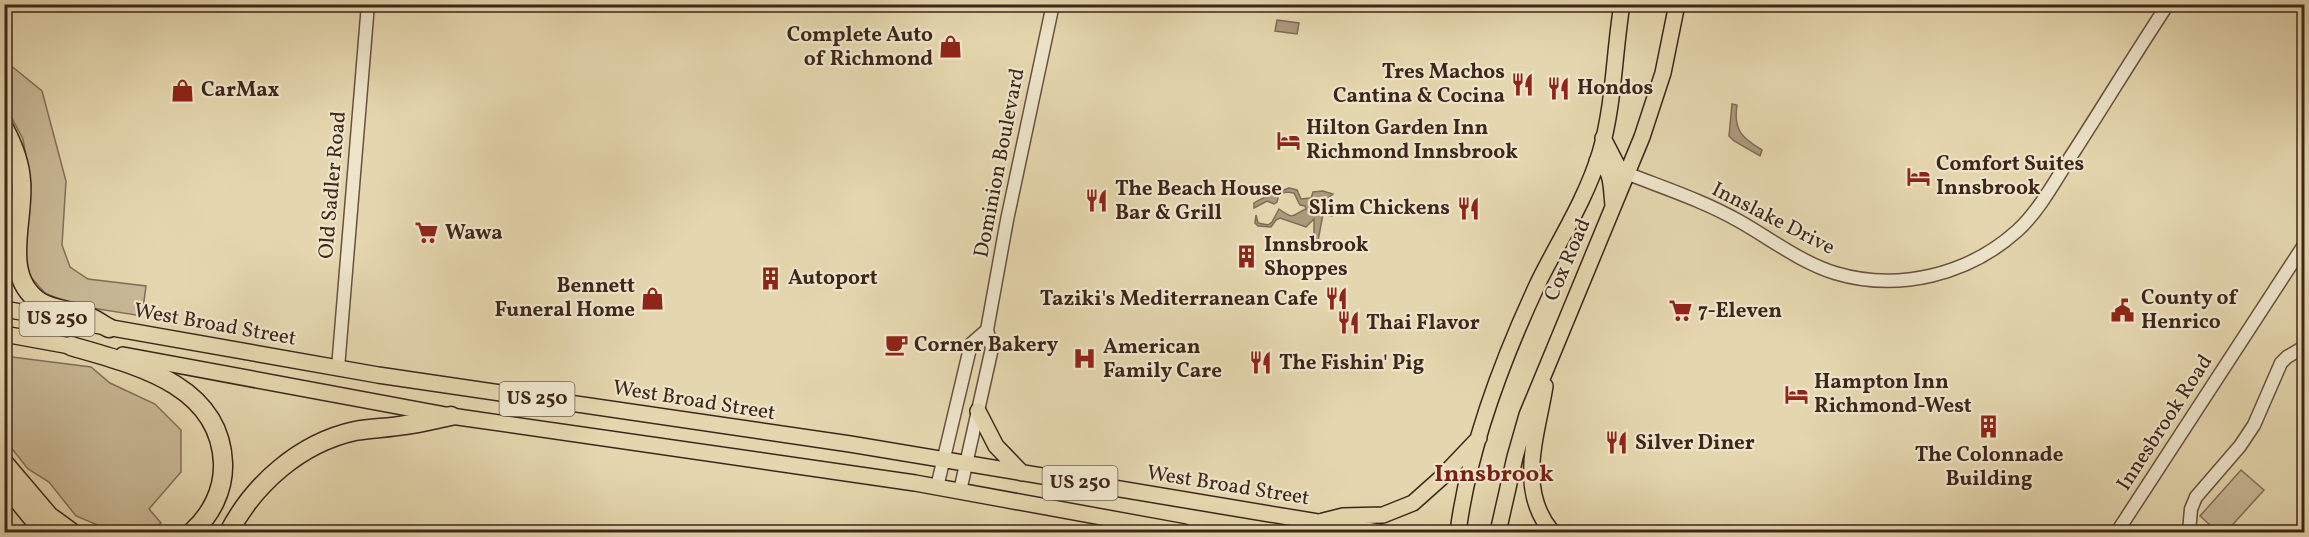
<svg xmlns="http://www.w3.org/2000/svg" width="2309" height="537" viewBox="0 0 2309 537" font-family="Vollkorn,serif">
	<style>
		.green { fill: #c8b895; stroke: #826f58; stroke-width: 1.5 }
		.water { fill: #ab9a7c; stroke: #7f6c55; stroke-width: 1.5 }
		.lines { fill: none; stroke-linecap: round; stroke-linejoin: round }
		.minor-casing { stroke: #67523f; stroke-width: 15 }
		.major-casing { stroke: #3d261a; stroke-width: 18 }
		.highway-casing { stroke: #3d261a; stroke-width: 21 }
		.minor { stroke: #ede4ca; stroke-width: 12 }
		.major { stroke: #e4d6ae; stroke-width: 15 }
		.highway { stroke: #e4d6ae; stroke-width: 18 }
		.labels { text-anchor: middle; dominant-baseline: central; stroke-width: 4.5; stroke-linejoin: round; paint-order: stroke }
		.shield { fill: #ede4ca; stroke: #725f4f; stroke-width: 1.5 }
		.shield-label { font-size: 20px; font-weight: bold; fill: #3d261a }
		.poi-label { font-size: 21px; font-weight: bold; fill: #3d261a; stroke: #ede4ca; text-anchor: start }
		.street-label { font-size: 21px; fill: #3d261a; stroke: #ede4ca }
		.quarter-label { font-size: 24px; font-weight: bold; fill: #7a1f14; stroke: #ede4ca }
	</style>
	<rect width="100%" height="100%" fill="#e4d6ae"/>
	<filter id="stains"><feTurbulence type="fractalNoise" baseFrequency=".00333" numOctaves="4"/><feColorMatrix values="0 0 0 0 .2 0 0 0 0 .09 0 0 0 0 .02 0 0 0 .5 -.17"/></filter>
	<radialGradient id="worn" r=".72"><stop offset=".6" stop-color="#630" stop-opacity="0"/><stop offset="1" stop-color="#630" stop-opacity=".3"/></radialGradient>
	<path class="green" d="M4,60L42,91L66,181L62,245L70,267L88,279L146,286L142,316L73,305L45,293L28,274L22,252L31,184L23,139L5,105Z
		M4,356L91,367L110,383L155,404L181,430V472L149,509L161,523L150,532H114L76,516L49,482L28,469L5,440Z
		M2241,470L2264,490L2226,532H2218L2200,516Z"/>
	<path class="water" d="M1277,20L1299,23L1297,34L1275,31Z
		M1732,104L1737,105C1733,130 1742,138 1762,150L1760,156L1734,141L1729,136Z
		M1289,188L1297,190L1301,199L1311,198L1313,192L1323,191L1333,194L1327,199L1341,208L1333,210L1332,216L1323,214L1318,241L1314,236V219L1306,227L1280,218L1276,220L1271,227L1258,226L1255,223L1256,215L1258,223L1268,225L1272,222L1279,209C1296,221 1291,215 1306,209L1305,206L1300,205L1294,193L1287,192L1279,194L1277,202L1274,204L1267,201L1254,208V203C1264,196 1278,193 1289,188Z"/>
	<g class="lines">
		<defs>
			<path id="minor" d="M1626,173C1664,188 1704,201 1739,221C1771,239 1800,262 1835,273C1898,292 1968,275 2017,231C2041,209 2057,177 2075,150C2106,102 2136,52 2168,4
				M338,368L368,4
				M937,487L971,344L987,330
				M960,491L992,348L987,330L1007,220L1053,4
				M2117,532L2304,245
				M2189,532L2191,509L2196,497L2240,446L2254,425L2281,363L2287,357L2304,347"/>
			<path id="major" d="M1603,138L1619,169L1626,173
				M1597,161C1613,168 1611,189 1613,205
				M4,309L378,375L850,444L1378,532
				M4,334L81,348
				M123,355L451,416L915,483L1184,532
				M1545,386C1537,436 1516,489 1552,532
				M978,411L996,446L1022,473
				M1323,521L1343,516L1383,515L1413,503L1441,478L1479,438
				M1458,532C1469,446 1502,360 1539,281C1560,239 1586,199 1600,153C1614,106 1614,53 1622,4
				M1498,532L1515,457L1527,415L1642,137L1663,73L1677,4"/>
			<path id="highway" d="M4,128C13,145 20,162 21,181C25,220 0,275 40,302C53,310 70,310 84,315C93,317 101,324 109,328
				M71,346C132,364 220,383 223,463C224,490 211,515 192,532
				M4,463L49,516L71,532
				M4,483L44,532
				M229,532C254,484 300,443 355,431C372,428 389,428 405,425C421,423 436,419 451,416"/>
		</defs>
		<use href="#minor" class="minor-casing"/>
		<use href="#major" class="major-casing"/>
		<use href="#highway" class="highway-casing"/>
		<use href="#minor" class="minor"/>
		<use href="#major" class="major"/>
		<use href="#highway" class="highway"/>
	</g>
	<defs>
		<symbol id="shop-bare" viewBox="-9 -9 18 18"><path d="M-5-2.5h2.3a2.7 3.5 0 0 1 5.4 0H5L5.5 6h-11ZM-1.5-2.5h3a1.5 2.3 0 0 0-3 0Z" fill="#8f2418" stroke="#ede4ca" stroke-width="2.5" paint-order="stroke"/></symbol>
		<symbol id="restaurant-bare" viewBox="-9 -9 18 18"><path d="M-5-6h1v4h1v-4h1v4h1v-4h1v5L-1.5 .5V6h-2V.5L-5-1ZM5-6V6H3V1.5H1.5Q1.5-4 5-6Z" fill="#8f2418" stroke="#ede4ca" stroke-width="2.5" paint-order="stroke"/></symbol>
		<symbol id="hotel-bare" viewBox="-9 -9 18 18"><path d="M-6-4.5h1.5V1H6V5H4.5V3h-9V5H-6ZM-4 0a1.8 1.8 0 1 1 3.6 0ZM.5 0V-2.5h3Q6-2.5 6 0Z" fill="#8f2418" stroke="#ede4ca" stroke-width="2.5" paint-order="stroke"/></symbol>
		<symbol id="supermarket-bare" viewBox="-9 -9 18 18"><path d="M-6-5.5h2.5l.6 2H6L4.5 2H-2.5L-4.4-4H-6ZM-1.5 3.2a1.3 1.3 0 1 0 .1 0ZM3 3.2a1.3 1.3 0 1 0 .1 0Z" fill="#8f2418" stroke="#ede4ca" stroke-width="2.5" paint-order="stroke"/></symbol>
		<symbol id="building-bare" viewBox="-9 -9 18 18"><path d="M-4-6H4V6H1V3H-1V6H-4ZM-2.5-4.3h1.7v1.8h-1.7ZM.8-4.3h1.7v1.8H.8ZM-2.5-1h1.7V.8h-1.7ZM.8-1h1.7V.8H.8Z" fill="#8f2418" stroke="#ede4ca" stroke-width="2.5" paint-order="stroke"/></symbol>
		<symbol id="civic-bare" viewBox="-9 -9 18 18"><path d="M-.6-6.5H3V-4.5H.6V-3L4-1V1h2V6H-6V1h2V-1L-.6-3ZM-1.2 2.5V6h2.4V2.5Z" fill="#8f2418" stroke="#ede4ca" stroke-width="2.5" paint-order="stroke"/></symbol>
		<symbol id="cafe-bare" viewBox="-9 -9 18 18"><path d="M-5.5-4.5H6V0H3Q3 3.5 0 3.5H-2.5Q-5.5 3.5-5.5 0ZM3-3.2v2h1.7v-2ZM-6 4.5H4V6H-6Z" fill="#8f2418" stroke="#ede4ca" stroke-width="2.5" paint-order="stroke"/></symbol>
		<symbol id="hospital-bare" viewBox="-9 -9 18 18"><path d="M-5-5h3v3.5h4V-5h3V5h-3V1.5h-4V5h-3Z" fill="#8f2418" stroke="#ede4ca" stroke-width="2.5" paint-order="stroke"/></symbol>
	</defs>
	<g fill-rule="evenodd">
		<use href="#shop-bare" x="934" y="30" width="33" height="33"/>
		<use href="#restaurant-bare" x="1506" y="68" width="33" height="33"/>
		<use href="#restaurant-bare" x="1542" y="72" width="33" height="33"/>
		<use href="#shop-bare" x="166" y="74" width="33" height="33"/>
		<use href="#hotel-bare" x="1272" y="124" width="33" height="33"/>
		<use href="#hotel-bare" x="1902" y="160" width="33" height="33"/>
		<use href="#restaurant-bare" x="1080" y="184" width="33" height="33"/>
		<use href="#restaurant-bare" x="1452" y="192" width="33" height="33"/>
		<use href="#supermarket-bare" x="410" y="216" width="33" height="33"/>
		<use href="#building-bare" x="1230" y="240" width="33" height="33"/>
		<use href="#building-bare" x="754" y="262" width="33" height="33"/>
		<use href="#shop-bare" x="636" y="282" width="33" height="33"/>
		<use href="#restaurant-bare" x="1320" y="282" width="33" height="33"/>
		<use href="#civic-bare" x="2106" y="294" width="33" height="33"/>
		<use href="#supermarket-bare" x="1664" y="294" width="33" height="33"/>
		<use href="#restaurant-bare" x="1332" y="306" width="33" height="33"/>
		<use href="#cafe-bare" x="880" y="328" width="33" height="33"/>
		<use href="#hospital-bare" x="1068" y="342" width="33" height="33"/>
		<use href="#restaurant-bare" x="1244" y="346" width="33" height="33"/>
		<use href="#hotel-bare" x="1780" y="378" width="33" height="33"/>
		<use href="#building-bare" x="1972" y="410" width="33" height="33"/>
		<use href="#restaurant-bare" x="1600" y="426" width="33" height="33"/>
	</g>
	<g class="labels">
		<g class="shield">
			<rect x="19.5" y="302" width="75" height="34" rx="4.5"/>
			<rect x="499.5" y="382" width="75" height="34" rx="4.5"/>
			<rect x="1042.5" y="466" width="75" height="34" rx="4.5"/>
		</g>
		<g class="shield-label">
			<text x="57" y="319">US 250</text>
			<text x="537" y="399">US 250</text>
			<text x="1080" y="483">US 250</text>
		</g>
		<g class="poi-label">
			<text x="933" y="35" text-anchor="end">Complete Auto<tspan x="933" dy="24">of Richmond</tspan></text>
			<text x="1505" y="72" text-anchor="end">Tres Machos<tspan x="1505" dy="24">Cantina &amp; Cocina</tspan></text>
			<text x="1577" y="88">Hondos</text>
			<text x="201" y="90">CarMax</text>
			<text x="1306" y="128">Hilton Garden Inn<tspan x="1306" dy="24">Richmond Innsbrook</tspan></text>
			<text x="1936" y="164">Comfort Suites<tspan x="1936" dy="24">Innsbrook</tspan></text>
			<text x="1115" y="189">The Beach House<tspan x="1115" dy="24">Bar &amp; Grill</tspan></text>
			<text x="1450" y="208" text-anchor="end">Slim Chickens</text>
			<text x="445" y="233">Wawa</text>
			<text x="1264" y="245">Innsbrook<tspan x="1264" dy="24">Shoppes</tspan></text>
			<text x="788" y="278">Autoport</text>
			<text x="635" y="286" text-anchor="end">Bennett<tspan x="635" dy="24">Funeral Home</tspan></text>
			<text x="2141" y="298">County of<tspan x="2141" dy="24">Henrico</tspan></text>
			<text x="1318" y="299" text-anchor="end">Taziki's Mediterranean Cafe</text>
			<text x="1698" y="311">7-Eleven</text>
			<text x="1366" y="323">Thai Flavor</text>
			<text x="914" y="345">Corner Bakery</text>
			<text x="1103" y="347">American<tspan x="1103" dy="24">Family Care</tspan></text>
			<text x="1279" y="363">The Fishin' Pig</text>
			<text x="1814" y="382">Hampton Inn<tspan x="1814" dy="24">Richmond-West</tspan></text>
			<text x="1635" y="443">Silver Diner</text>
			<text x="1989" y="455" text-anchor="middle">The Colonnade<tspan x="1989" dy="24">Building</tspan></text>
		</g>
		<g class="street-label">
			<text transform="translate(1000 163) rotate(-79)">Dominion Boulevard</text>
			<text transform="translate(333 185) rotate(-85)">Old Sadler Road</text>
			<text transform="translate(1773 219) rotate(27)">Innslake Drive</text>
			<text transform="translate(1568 260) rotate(-67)">Cox Road</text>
			<text transform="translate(215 325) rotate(10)">West Broad Street</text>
			<text transform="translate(694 401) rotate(9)">West Broad Street</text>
			<text transform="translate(2165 423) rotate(-57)">Innesbrook Road</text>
			<text transform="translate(1228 486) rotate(9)">West Broad Street</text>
		</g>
		<g class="quarter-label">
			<text x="1494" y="475">Innsbrook</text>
		</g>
	</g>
	<rect width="2309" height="537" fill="none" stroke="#e4d6ae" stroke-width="24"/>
	<rect x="6" y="6" width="2297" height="525" fill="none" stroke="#3d261a" stroke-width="3"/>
	<rect x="12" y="12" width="2285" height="513" fill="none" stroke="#3d261a" stroke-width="1.5"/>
	<rect width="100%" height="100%" filter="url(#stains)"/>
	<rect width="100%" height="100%" fill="url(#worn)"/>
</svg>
